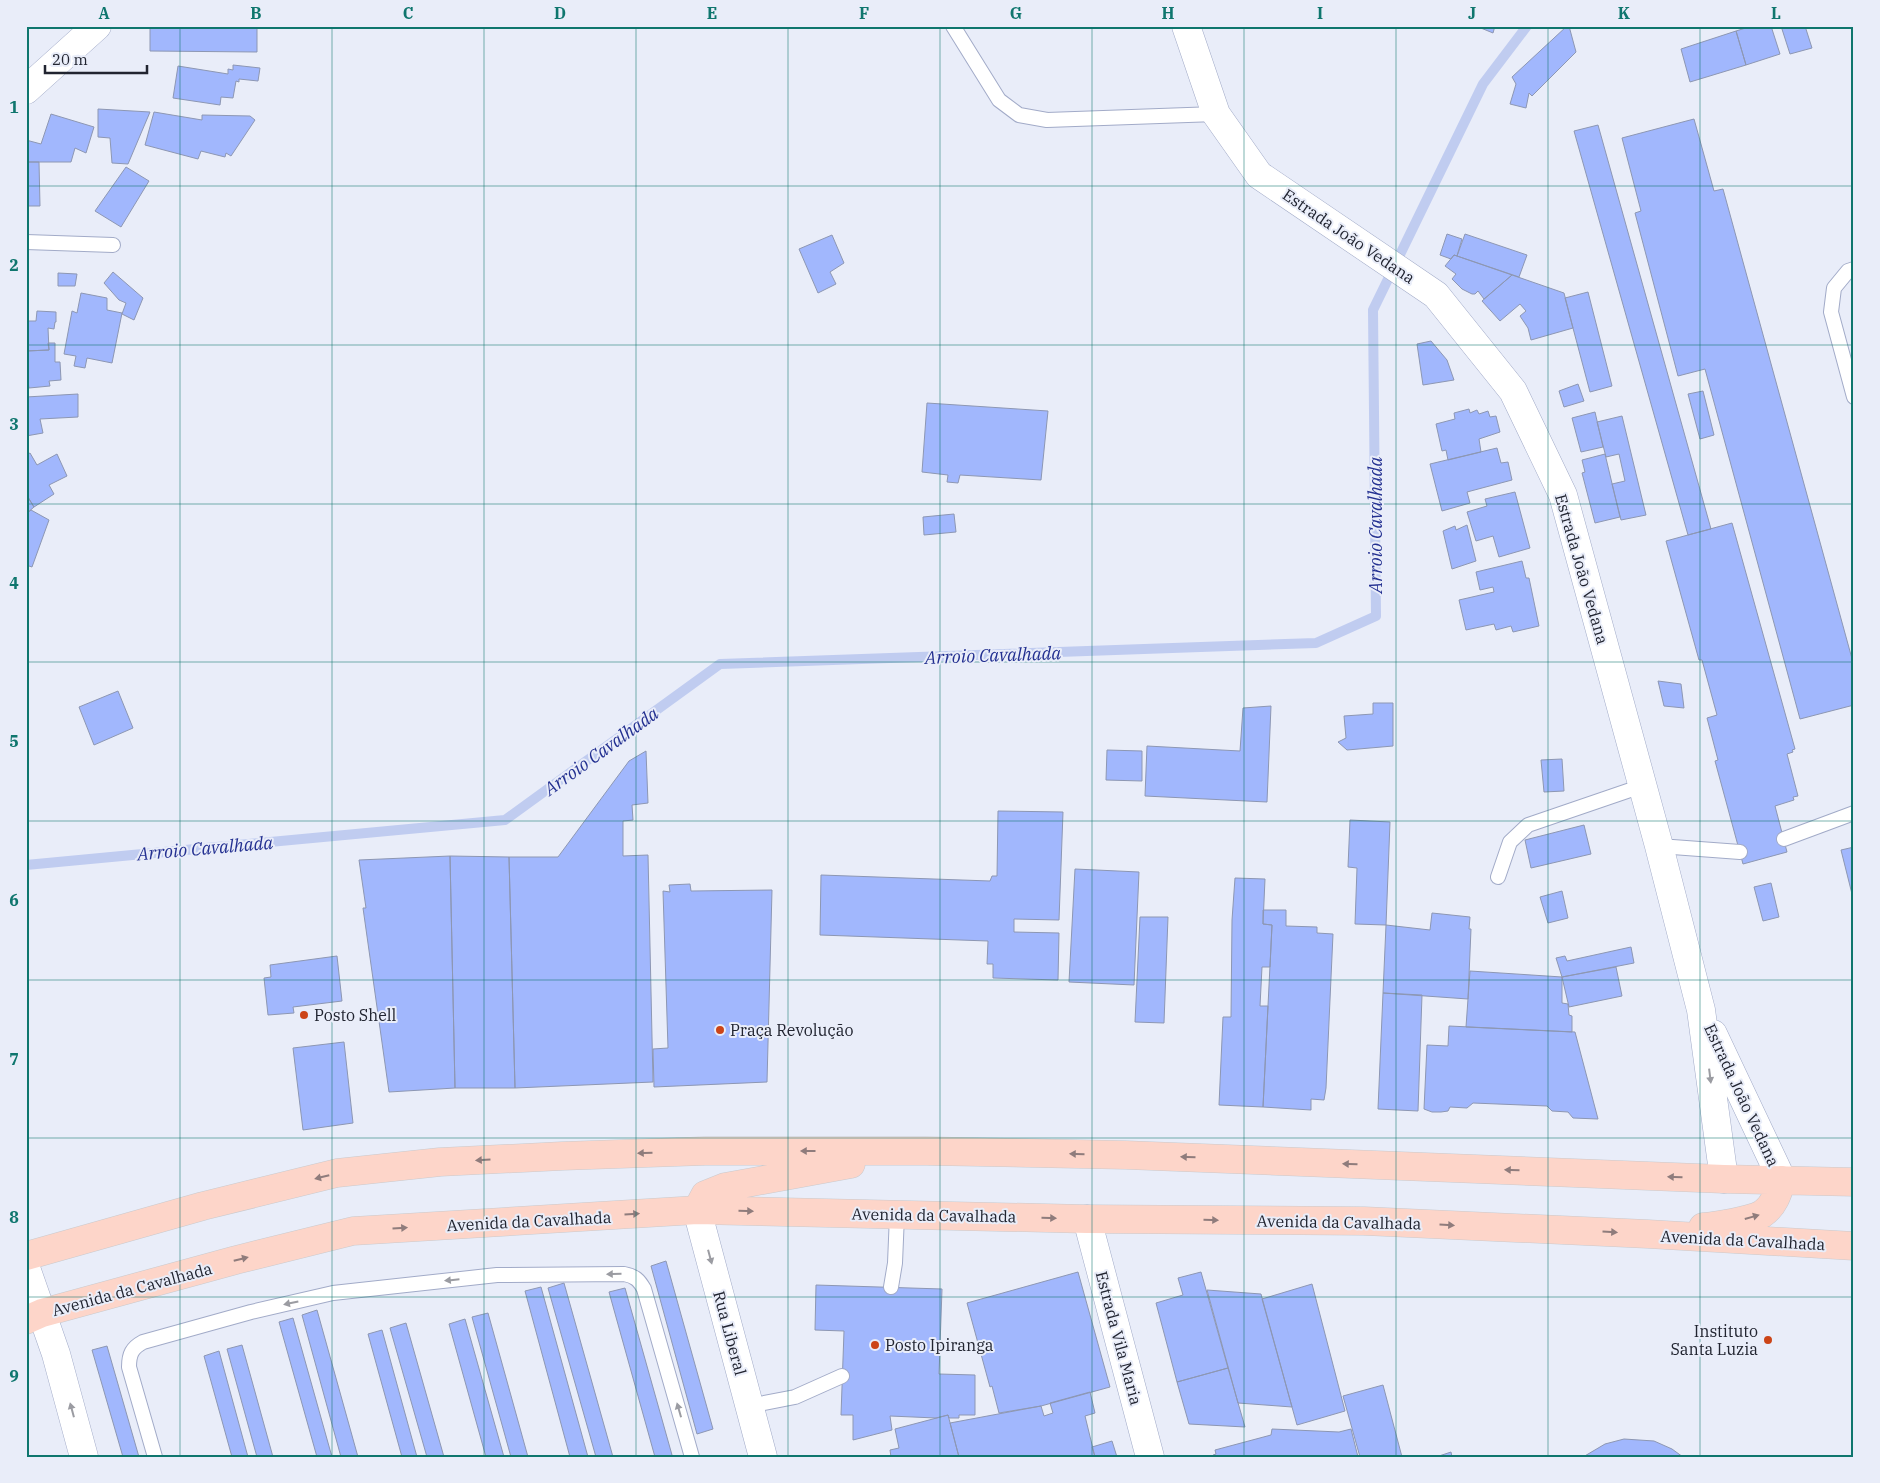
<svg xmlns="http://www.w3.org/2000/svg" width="1880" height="1483" viewBox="0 0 1880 1483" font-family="'IBM Plex Serif',serif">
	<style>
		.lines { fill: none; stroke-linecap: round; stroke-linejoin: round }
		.stream { stroke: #c0ccf0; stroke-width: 10 }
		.building { fill: #a1b7fd; stroke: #8d97b3 }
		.service-casing { stroke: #a2abc8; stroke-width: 16 }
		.minor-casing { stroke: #a2abc8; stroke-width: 29 }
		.tertiary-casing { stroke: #a2abc8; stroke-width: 29 }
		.primary-casing { stroke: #cacacd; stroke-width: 29 }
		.service { stroke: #fff; stroke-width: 14 }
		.minor { stroke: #fff; stroke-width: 28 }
		.tertiary { stroke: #fff; stroke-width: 28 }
		.primary { stroke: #fdd5c9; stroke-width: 28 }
		.oneway { fill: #9b9ca2 }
		.oneway2 { fill: #8f7c7c }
		.grid { fill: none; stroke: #0f766e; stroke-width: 1; stroke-opacity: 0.55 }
		.poi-dot { fill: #cc4417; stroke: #e9edf9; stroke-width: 2 }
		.labels { text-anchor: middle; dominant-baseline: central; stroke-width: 4; stroke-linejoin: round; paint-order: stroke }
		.street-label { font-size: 16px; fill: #212430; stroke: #e9edf9 }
		.poi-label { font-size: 16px; fill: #212430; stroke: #e9edf9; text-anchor: start }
		.water-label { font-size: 18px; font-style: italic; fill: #233091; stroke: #e9edf9 }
		.neatline { fill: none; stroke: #0f766e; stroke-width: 2 }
		.grid-label { font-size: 16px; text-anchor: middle; font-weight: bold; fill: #0f766e }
	</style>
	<rect width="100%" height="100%" fill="#e9edf9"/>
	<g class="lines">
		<path class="stream" d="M26,865L505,820L720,664L1316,643L1376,616L1373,310L1483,84L1527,26"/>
	</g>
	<path class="building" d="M150,26H257V52L150,51Z
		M1476,26H1495L1493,33Z
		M1567,26H1569L1576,52L1532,96L1529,93L1526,108L1510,104L1516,84L1512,77Z
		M1752,26H1771L1780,54L1746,65L1736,31Z
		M1781,26H1805L1812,48L1790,54Z
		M1736,31L1746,65L1690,82L1681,49Z
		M233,65L260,68L258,81L239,79V82L236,81L233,98L221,97L220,105L173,98L178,66L228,74V69L233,70Z
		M98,109L150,112L128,164L112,163L110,138L98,137Z
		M154,112L202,120V115L250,116L255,120L231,156L226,153L225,157L201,151L198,159L145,145Z
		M51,114L94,127L86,153L75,148L71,162H26V140L41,144Z
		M1694,119L1714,191L1723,189L1854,666V705L1800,719L1705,369L1678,376L1635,213L1641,211L1622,138Z
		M1598,125L1711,529L1688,535L1574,131Z
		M26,162H39L40,206H26Z
		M126,167L149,181L121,227L95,211Z
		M1447,234L1462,239L1457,256L1454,255L1451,259L1440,255Z
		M1465,234L1527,255L1519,277L1457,256Z
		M832,235L844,263L830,272L836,284L818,293L799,249Z
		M1454,255L1457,256L1512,275L1484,299L1478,291L1475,294H1472L1462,289L1452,279L1456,274L1445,266Z
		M113,272L143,298L134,320L122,314L126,303L119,300L104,283Z
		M58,273L77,274L75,286H58Z
		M1512,275L1564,293L1573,328L1531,340L1528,328L1520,316L1526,311L1520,304L1500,321L1482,301Z
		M1588,292L1612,386L1590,392L1565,298Z
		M81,293L107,298V310L122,313L112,363L87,358L85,368L74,366L76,356L64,354L72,311L77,313Z
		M37,311L56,312V322H55L54,329L48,328L49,350L26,351V321H36Z
		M1431,341L1447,360L1454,380L1423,385L1417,344Z
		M48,343H55V362H60L61,380L49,381L50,386L29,388L26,370V351L49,350Z
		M1578,384L1584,401L1564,407L1559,391Z
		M1703,391L1714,435L1700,439L1688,394Z
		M78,394V417L40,419L43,433L26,436V397Z
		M927,403L1048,411L1041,480L960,475L958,483L947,482L948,475L922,472Z
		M1469,409L1470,413L1477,410L1479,414L1488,411L1490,417L1496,416L1500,432L1479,439L1481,452L1448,460L1446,450L1442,451L1436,424L1455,419L1454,413Z
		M1595,412L1603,447L1581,452L1572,418Z
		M1622,416L1646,515L1621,520L1612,484L1625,481L1619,454L1606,457L1597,422Z
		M1497,448L1501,463L1508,462L1512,480L1467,492L1470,503L1442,511L1430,464Z
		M30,453L37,465L57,454L67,476L49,485L54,494L34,507L26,494V455Z
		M1605,454L1620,517L1595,523L1582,473L1585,472L1582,460Z
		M1515,492L1530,548L1499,557L1493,536L1476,541L1467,512L1487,506L1485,499Z
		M26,494L34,507L26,514Z
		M31,510L49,520L32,567L26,565V514Z
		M954,514L956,532L924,535L923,517Z
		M1732,523L1795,749L1792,750L1793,752L1787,754L1798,796L1793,797L1794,800L1775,806L1787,852L1743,864L1715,761L1718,760L1707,718L1717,715L1702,660H1699L1666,541Z
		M1467,525L1476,561L1452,569L1443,531L1455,526L1456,530Z
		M1522,561L1526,578H1529L1539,626L1513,632L1511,626L1496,630L1494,624L1466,630L1459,600L1494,592L1493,587L1480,590L1476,572Z
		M1658,681L1681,684L1684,708L1664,706Z
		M118,691L133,728L94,745L79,707Z
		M1373,703H1393V746L1347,750L1338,742L1346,738L1344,716L1373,714Z
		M1271,706L1267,802L1145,796L1147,746L1240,751L1243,708Z
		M1107,750L1142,751V781L1106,780Z
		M646,751L648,803L632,805L633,820L623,821V856L648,855L653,1082L515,1088L509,857H558L629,761Z
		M1562,759L1564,791L1544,792L1541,760Z
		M998,811L1063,812L1059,920L1014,919V932L1059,933L1058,980L993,978V964H987L988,941L820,935L821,875L990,881L992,876H997Z
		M1350,820L1390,822L1386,925L1355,924L1357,868L1348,867Z
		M1584,825L1591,854L1531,868L1525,840Z
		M1854,847V902L1841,850Z
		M450,856L509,857L515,1088H455Z
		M450,856L455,1088L389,1092L363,908H366L359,860Z
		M1075,869L1139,872L1134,985L1069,982Z
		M1235,878L1265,879L1263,924L1272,925L1270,967H1262L1260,1006H1268L1263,1107L1219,1105L1223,1017H1231L1232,920Z
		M1771,883L1779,917L1763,921L1754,887Z
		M690,884L691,891L772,890L767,1082L654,1087L653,1049L668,1048L663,891L670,892L669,885Z
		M1562,891L1568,918L1548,923L1540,897Z
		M1263,910H1286V926L1317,927V933L1333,934L1326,1088L1324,1100L1311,1099V1110L1263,1107L1272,925L1263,924Z
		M1432,913L1470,917L1469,929H1471L1468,999L1383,993L1386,925L1430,930Z
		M1140,917H1168L1164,1023L1135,1022Z
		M1631,947L1634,963L1562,977L1556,958L1565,956L1567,961Z
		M337,956L342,1001L293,1007L294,1013L268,1015L264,978L271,977L270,965Z
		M1616,967L1622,996L1569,1007L1562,977Z
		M1470,971L1562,977V1003L1568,1004L1569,1015L1572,1016V1032L1466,1027Z
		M1383,993L1422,995L1418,1111L1378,1109Z
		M1449,1026L1575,1032L1598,1119L1573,1118L1568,1112L1552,1111L1547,1106L1473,1103L1467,1108L1450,1107L1448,1111L1441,1112H1432L1424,1109L1427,1045L1448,1046Z
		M344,1042L353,1123L303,1130L293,1048Z
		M666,1261L713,1429L697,1434L651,1266Z
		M1078,1272L1110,1387L1041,1406L999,1413L992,1386L990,1387L967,1303Z
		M1201,1272L1228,1368L1177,1382L1156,1303L1183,1295L1178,1278Z
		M564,1283L613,1457H596L548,1288Z
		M1312,1284L1345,1411L1297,1425L1262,1299Z
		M816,1285L942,1289L939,1374L975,1375V1415H959V1418H949L948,1415L936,1418L890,1416L892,1430L853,1440V1415H841L844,1331L815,1330Z
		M541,1287L588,1457H570L525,1291Z
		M625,1288L672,1455L667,1457H655L609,1292Z
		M1207,1290L1261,1294L1292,1407L1238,1403Z
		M317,1310L358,1457H341L302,1315Z
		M488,1313L528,1457H511L472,1317Z
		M293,1318L332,1457H317L279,1322Z
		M465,1319L504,1457H486L449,1324Z
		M406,1323L444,1457H427L390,1328Z
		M382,1330L417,1457H402L368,1334Z
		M242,1345L273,1457H257L227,1349Z
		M107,1346L139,1457H123L92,1350Z
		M219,1351L248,1457H232L204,1356Z
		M1228,1368L1245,1427L1189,1424L1177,1382Z
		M1383,1385L1402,1457H1360L1343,1396Z
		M1090,1392L1095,1413L1085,1416L1095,1457H959L950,1423L1041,1406L1044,1416L1053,1413L1050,1403Z
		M948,1415L959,1457H891L890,1450L899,1448L895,1429Z
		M1272,1429L1339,1432L1351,1429L1358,1457H1214L1213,1455L1216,1454L1215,1450L1271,1435Z
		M1624,1439L1654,1441L1672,1449L1683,1457H1583L1605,1444Z
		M1112,1441L1117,1457H1095L1092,1447Z
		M1451,1452L1452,1457H1436Z"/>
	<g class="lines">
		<defs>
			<path id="service" d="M953,26L999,100L1019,115L1047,120L1216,114
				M26,242L113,245
				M1854,269L1848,271L1834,288L1831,312L1854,397
				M1784,839L1854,813
				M1659,846L1740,852
				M1498,877L1510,842L1528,825L1642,786
				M891,1287L895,1263L897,1215
				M749,1406L795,1397L842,1376
				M155,1457L129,1367C129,1354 132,1348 143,1342L251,1312L333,1293L497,1275L624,1274C635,1276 639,1280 644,1289L692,1457"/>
			<path id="minor" d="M26,90L97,26
				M1087,1219L1150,1457"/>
			<path id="tertiary" d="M1186,26L1216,114L1259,175L1436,295L1513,391L1563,495L1659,846L1701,1010L1724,1179
				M1713,1034L1782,1180
				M697,1210L763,1457
				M26,1268L56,1354L84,1457"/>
			<path id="primary" d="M697,1210L705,1195L725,1187L851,1164
				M1703,1227C1716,1226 1752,1220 1762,1214C1774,1206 1778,1193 1782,1180
				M26,1256L203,1206L337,1173L440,1162L562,1156L705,1151H926L1126,1155L1724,1179L1854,1182
				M26,1320L42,1313L236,1260L353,1231L697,1210L1087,1219L1364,1221L1648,1234L1854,1246"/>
		</defs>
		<use href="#service" class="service-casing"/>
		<use href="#minor" class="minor-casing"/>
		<use href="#tertiary" class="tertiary-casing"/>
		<use href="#primary" class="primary-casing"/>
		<use href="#service" class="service"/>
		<use href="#minor" class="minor"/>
		<use href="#tertiary" class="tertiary"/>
		<use href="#primary" class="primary"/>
	</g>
	<defs><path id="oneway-solid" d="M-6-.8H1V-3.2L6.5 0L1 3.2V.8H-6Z" transform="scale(1.25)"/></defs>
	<g class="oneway">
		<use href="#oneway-solid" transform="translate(1710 1076) rotate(83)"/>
		<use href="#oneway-solid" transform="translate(710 1257) rotate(75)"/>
		<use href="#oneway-solid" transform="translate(614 1274) rotate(179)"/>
		<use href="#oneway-solid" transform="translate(452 1280) rotate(174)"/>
		<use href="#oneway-solid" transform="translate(291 1303) rotate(168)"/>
		<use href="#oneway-solid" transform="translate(72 1410) rotate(-105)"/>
		<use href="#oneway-solid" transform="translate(679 1410) rotate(-106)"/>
	</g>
	<g class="oneway2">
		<use href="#oneway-solid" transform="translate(808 1151) rotate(180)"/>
		<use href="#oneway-solid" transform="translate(645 1153) rotate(178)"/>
		<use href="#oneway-solid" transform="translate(1077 1154) rotate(-179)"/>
		<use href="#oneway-solid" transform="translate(1188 1157) rotate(-178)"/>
		<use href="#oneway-solid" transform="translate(483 1160) rotate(177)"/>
		<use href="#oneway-solid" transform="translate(1350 1164) rotate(-178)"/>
		<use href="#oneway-solid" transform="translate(1512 1170) rotate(-178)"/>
		<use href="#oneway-solid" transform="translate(322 1177) rotate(166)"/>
		<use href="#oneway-solid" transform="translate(1675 1177) rotate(-178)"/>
		<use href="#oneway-solid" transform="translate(746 1211) rotate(1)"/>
		<use href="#oneway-solid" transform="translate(632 1214) rotate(-3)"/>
		<use href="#oneway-solid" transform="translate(1752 1217) rotate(-16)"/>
		<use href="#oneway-solid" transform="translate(1049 1218) rotate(1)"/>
		<use href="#oneway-solid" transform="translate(1211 1220) rotate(1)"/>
		<use href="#oneway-solid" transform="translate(1447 1225) rotate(3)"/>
		<use href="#oneway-solid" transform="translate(400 1228) rotate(-4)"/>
		<use href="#oneway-solid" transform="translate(1610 1232) rotate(3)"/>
		<use href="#oneway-solid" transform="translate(241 1259) rotate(-14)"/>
	</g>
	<path class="grid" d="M180,26V1457M332,26V1457M484,26V1457M636,26V1457M788,26V1457M940,26V1457M1092,26V1457M1244,26V1457M1396,26V1457M1548,26V1457M1700,26V1457M26,186H1854M26,345H1854M26,504H1854M26,662H1854M26,821H1854M26,980H1854M26,1138H1854M26,1297H1854"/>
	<g class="poi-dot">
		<circle cx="304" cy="1015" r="5"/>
		<circle cx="720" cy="1030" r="5"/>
		<circle cx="1768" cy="1340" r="5"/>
		<circle cx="875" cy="1345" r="5"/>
	</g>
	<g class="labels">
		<g class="street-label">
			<text transform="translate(1349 236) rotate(34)">Estrada João Vedana</text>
			<text transform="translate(1582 569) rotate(74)">Estrada João Vedana</text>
			<text transform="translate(1742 1095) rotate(65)">Estrada João Vedana</text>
			<text transform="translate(934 1215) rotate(1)">Avenida da Cavalhada</text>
			<text transform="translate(529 1221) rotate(-3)">Avenida da Cavalhada</text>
			<text transform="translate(1339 1222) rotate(1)">Avenida da Cavalhada</text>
			<text transform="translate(1743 1240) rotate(3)">Avenida da Cavalhada</text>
			<text transform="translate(132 1289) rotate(-15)">Avenida da Cavalhada</text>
			<text transform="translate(730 1333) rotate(75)">Rua Liberal</text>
			<text transform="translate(1119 1338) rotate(75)">Estrada Vila Maria</text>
		</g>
		<g class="poi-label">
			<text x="314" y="1015">Posto Shell</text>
			<text x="730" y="1030">Praça Revolução</text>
			<text x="1758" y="1331" text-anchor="end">Instituto<tspan x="1758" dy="18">Santa Luzia</tspan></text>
			<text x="885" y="1345">Posto Ipiranga</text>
		</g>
		<g class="water-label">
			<text transform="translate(1375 525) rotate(-90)">Arroio Cavalhada</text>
			<text transform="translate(993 655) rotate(-2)">Arroio Cavalhada</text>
			<text transform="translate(601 751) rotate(-36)">Arroio Cavalhada</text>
			<text transform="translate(205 848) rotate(-5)">Arroio Cavalhada</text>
		</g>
	</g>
	<rect width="1880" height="1483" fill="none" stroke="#e9edf9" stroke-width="55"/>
	<path d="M45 65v8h102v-8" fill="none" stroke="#212430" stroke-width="2.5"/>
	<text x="52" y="65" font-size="15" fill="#212430" stroke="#e9edf9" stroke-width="4" paint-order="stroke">20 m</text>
	<rect x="28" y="28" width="1824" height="1428" class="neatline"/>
	<g class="grid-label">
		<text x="104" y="19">A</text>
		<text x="256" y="19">B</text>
		<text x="408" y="19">C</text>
		<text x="560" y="19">D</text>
		<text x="712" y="19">E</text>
		<text x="864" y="19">F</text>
		<text x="1016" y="19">G</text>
		<text x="1168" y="19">H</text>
		<text x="1320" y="19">I</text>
		<text x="1472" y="19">J</text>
		<text x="1624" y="19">K</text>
		<text x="1776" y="19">L</text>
		<text x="14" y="113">1</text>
		<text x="14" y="271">2</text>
		<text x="14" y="430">3</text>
		<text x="14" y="589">4</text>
		<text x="14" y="747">5</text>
		<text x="14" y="906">6</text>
		<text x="14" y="1065">7</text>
		<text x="14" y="1223">8</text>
		<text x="14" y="1382">9</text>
	</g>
</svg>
